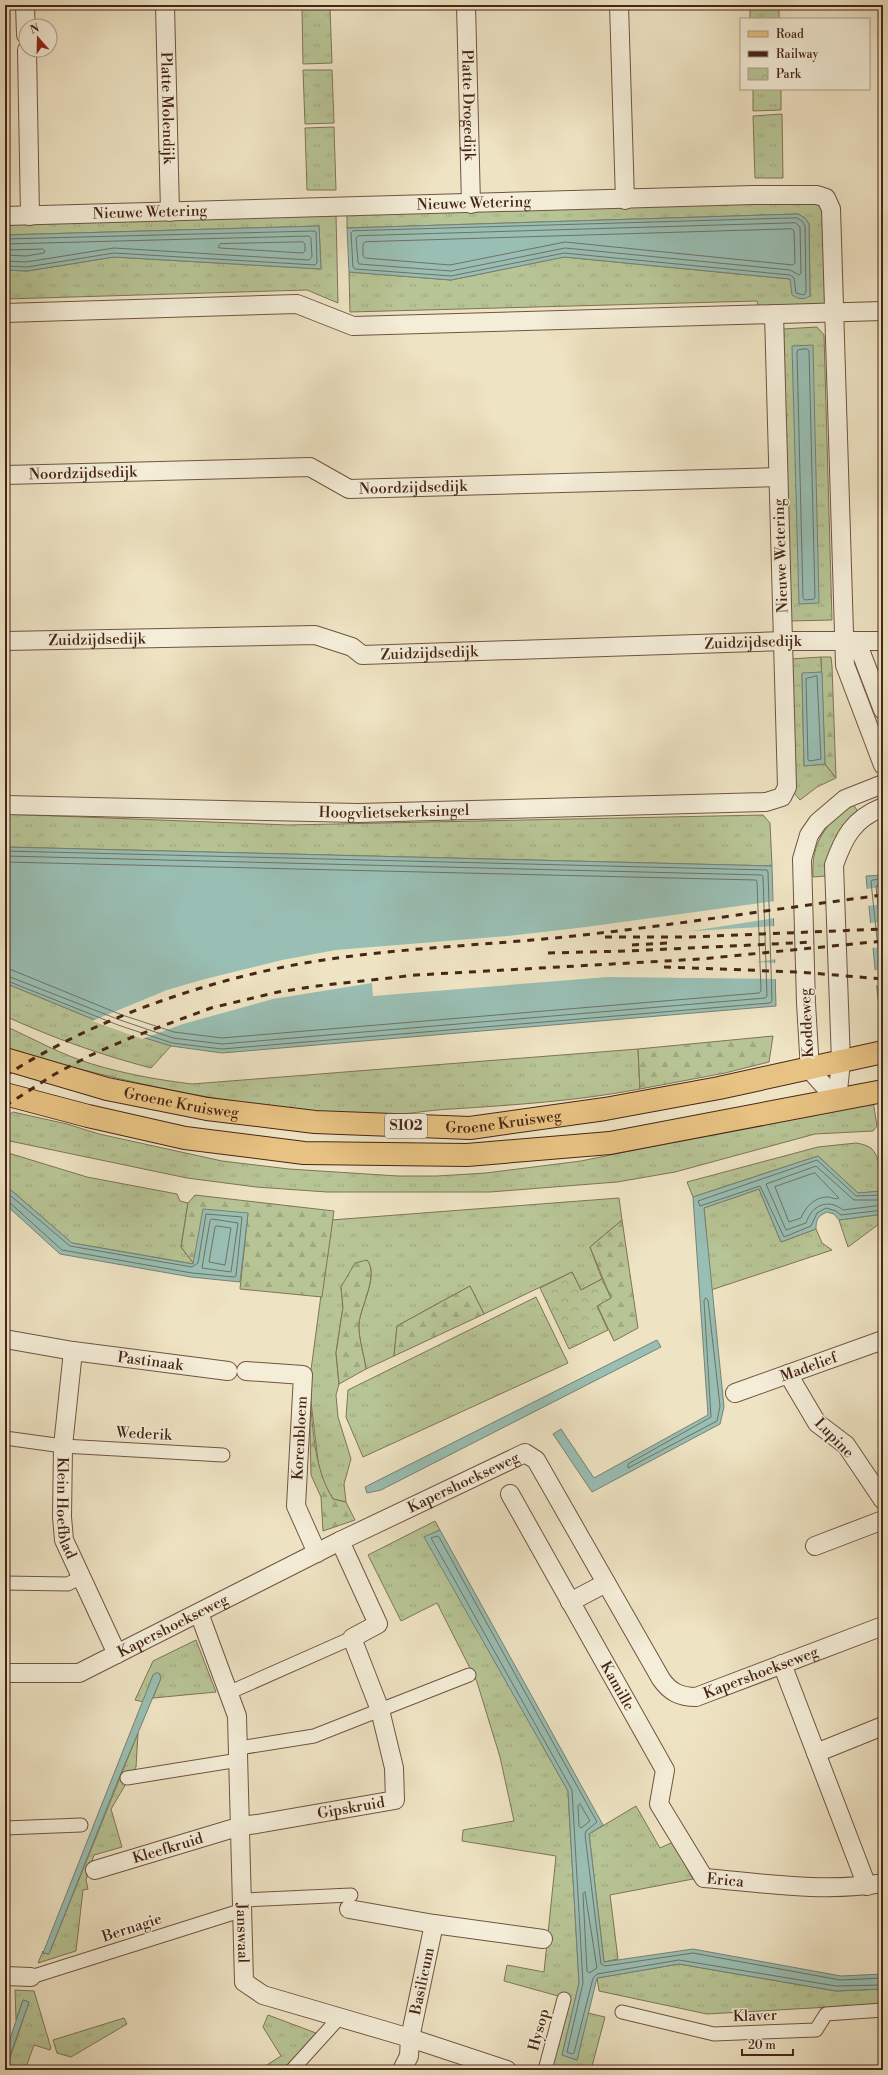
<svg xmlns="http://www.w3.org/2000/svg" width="888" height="2075" viewBox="0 0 888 2075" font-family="'Libre Bodoni',serif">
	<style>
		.grass { fill: url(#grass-tufts); stroke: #7f7456 }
		.forest { fill: url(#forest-firs); stroke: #7f7456 }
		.park { fill: url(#park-crowns); stroke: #7f7456 }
		.water { fill: #99beb3; stroke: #788174 }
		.pier { fill: #eee3c3 }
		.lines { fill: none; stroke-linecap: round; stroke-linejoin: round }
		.shore { stroke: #707264; stroke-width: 1 }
		.pedestrian-casing { stroke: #715441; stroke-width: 15 }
		.minor-casing { stroke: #715441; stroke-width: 20 }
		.primary-casing { stroke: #472516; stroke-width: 24 }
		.pedestrian { stroke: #f4edd8; stroke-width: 13 }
		.minor { stroke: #f4edd8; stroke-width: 18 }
		.primary { stroke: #e7c282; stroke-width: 22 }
		.rail { stroke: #472516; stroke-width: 3; stroke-dasharray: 7 7; stroke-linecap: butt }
		.labels { text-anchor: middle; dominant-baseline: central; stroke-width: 3; stroke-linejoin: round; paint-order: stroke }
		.shield { fill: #f4edd8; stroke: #7b6150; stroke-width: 1 }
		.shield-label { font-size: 14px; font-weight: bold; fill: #472516 }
		.street-label { font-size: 15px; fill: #472516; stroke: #f4edd8 }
	</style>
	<defs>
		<pattern id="grass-tufts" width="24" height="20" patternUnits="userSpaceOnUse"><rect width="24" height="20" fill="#b7c495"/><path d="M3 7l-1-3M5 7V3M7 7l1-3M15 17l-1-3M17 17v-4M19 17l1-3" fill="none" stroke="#9fa880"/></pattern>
		<pattern id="forest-firs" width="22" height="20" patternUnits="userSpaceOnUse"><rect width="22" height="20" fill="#b7c495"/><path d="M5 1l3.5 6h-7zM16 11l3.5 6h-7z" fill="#9fa880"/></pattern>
		<pattern id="park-crowns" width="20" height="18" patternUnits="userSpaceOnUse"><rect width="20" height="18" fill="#b7c495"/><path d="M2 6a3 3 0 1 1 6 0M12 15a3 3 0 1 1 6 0" fill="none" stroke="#9fa880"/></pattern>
	</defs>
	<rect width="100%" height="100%" fill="#eee3c3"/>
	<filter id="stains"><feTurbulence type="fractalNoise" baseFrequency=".005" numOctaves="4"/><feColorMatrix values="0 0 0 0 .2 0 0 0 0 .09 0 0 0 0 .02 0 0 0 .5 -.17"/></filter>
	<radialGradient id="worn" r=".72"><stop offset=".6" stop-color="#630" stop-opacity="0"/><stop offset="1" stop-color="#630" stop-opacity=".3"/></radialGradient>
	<path class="grass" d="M750,5H779V19H750Z
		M302,8H330L332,63L303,64Z
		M303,70H332L334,123L305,124Z
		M753,89H781V110L753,111Z
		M782,114L783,178H755L753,116Z
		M334,127L336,190H307L305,128Z
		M802,201L818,204L824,213L828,297L823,307L759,309L757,301L350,312L349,272L451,280L564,257L790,279L810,296L809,224L805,218L798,214L347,228V212Z
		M336,214L338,303L307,290L5,299V270L27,271L114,257L321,269L319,226L5,235V222Z
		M817,327L824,335L832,620L788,621L783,329Z
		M821,657L822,672L802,674L804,766L825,764L836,778L817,787L800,800L794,793L790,659Z
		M852,802L858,812L826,876L813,877C811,841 826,825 852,802Z
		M5,814L288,825L763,815L770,823L772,866L5,847Z
		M5,983L117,1029L171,1046L151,1068C101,1055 53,1038 5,1016Z
		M5,1026C34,1039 62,1055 92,1064C125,1074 159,1080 192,1084L638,1049L640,1089C577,1101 514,1105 451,1109C428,1110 405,1115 383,1115C252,1112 130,1084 5,1049Z
		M873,1101L877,1126L873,1131L815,1134L675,1172L617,1182L490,1192H327L256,1187L187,1178L5,1140V1118L13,1112L67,1124L99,1134L222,1161L289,1169L398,1176H437L486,1173L581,1161Z
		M856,1143C862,1144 866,1145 871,1148C880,1156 883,1179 883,1191L858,1193L818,1156L693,1197L687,1182L818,1147Z
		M5,1152L87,1177L177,1194L180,1201L188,1203L181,1247L194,1264L72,1243L5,1185Z
		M759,1189L781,1242L816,1229L822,1243L832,1250L711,1290L704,1208Z
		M619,1198L622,1220L590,1247L602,1279L581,1290L572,1272L484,1314L470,1286L397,1326L394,1356L366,1369C364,1355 358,1337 359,1323C361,1305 379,1275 367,1260L341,1287L343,1307L336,1353L339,1384L336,1395L338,1417L351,1459L344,1484L346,1502L333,1499L326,1487L319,1469L309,1385L331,1220Z
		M883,1214V1221L848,1247L839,1220Z
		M536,1297L568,1363L363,1457L346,1417L348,1390Z
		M435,1521L440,1530L425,1537L568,1791L579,1983L562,2055L577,2060L588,2013L605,2017L591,2070H550L569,1999L504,1981L507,1965L544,1972L556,1856L462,1841L463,1830L514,1821L500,1757L477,1682L437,1603L401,1621L368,1555Z
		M196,1640L216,1692L153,1698L161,1678L153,1675L144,1702L135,1700L153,1661Z
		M138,1733L136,1767L111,1809L122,1847L94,1855L86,1880L88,1889L83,1890L76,1951L38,1963L43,1951V1953L49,1954Z
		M636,1806L660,1848L673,1842L693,1879L610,1895L618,1959L604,1962L589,1834Z
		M679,1964L836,1991L883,1989V2004L707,2014L599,1991L597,1978Z
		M15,1990L34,1991L51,2048L50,2050L34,2045L25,2070H6L29,2002L23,2000L16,2020Z
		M268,2015L316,2033L283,2070H259L281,2056L263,2027Z
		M124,2018L127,2024L71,2057L57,2053L53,2040Z"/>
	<path class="forest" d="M821,657H831L832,666L836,778L825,764Z
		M773,1036L769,1062L725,1073L640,1089L638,1049Z
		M195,1195L334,1211L322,1297L240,1289L248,1213L194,1264L181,1247L188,1203Z
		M622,1220L638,1328L614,1341L597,1305L611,1298L590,1247Z
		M367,1260C379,1275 361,1305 359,1323C358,1337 364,1355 366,1369L339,1384L336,1353L343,1307L341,1287L355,1263Z
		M470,1286L484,1314L394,1356L397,1326Z
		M309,1385C313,1423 312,1465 333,1499L346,1502L355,1520L323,1531L321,1497L311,1475Z"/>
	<path class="park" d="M572,1272L581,1290L602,1279L611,1298L597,1306L608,1330L569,1349L540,1288Z"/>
	<path class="water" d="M798,214L805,218L809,224L810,296C804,300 798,299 792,295L790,279L564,257L451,280L349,272L347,228Z
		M319,226L321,269L114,257L27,271L5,270V235Z
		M813,345L819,603L799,604L792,346Z
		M822,672L825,764L804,766L802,673Z
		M5,847L772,866L776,1006L222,1053L171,1046L117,1029L5,983Z
		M883,875V999H878L866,876Z
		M818,1156L858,1193L883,1191V1214L839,1220L834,1214L827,1212C818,1216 816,1219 816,1229L781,1242L759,1189L704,1208L724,1407L720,1424L592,1492L553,1434L561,1429L594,1478L708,1415L693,1197Z
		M5,1185L72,1243L193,1264L203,1209L248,1213L240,1282L191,1277L60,1254L5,1204Z
		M657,1340L661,1347L381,1490L367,1493L365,1487Z
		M440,1530L603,1825L589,1834L604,1962L693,1949L841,1976L883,1974V1989L836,1991L679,1964L597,1978L577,2060L562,2055L579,1983L568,1791L424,1537Z
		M156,1673H159L161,1678L114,1790L49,1954L43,1953L153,1675Z
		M23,2000L29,2002L5,2070V2054Z"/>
	<path class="pier" d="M883,887V904L867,906L865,889Z
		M775,901V918L692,931L776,926L777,959L756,962L777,963V979L607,977L373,996L372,983L273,999L183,1024L142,1039L92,1021L167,990L205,979L282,960L336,950L507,936L586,927Z
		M883,922V947L871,948L869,923Z
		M873,970L883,971V986L875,985Z"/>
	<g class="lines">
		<path class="shore" d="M797,218L802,221L805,226L806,292L804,295L796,293L794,278L790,275L564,253L451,276L355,269L353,267L351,233L353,231Z
			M796,223L800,227L801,273L799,275L790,270L565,248L451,271L359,264L358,262L356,238L358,236Z
			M792,229L794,231L795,263L793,265L565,242L450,265L365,258L363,256V244L365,242Z
			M5,239L314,231L316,232L317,263L315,265L114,253L27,267L5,266
			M303,242L305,244V251L303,253L220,248L218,247L220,244Z
			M5,244L309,236L311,238L312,257L309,260L114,248L26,262L5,261
			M5,250L43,249L45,251L44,253L26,256L5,255
			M807,349L809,351L815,597L814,599L805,600L803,598L797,352L798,350Z
			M817,676L821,759L810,761L808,760L806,679Z
			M5,851L767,870L768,872L772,1001L770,1003L222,1049L172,1043L118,1025L5,980
			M5,856L762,875L763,876L767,996L765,998L222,1044L173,1038L120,1020L5,975
			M5,862L756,880L757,882L761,991L759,993L222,1038L174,1032L122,1015L12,970L5,969
			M883,879L872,880L871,882L883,995
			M883,884L876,886L883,957
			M815,1173L839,1198C835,1200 832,1197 827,1197C814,1197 805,1208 801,1218L789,1222L775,1187Z
			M5,1191L70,1246L192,1267L198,1263L206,1214L242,1217L236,1276L234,1277L192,1273L62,1250L9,1202L5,1201
			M883,1195L856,1196L817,1160L698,1201L700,1206L760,1186L784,1237L811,1226L817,1213L826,1208L836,1211L841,1215L883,1210
			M883,1200H854L816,1166L766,1184L786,1230L806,1223C812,1205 828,1198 843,1210L883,1205
			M212,1219L238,1223L231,1272L202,1268L210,1221Z
			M217,1226L231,1228L225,1265L209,1262L215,1227Z
			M706,1298L708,1300L720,1406L717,1421L628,1468V1464L711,1417L704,1301Z
			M580,1804L590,1821L581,1828L579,1826L578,1806Z
			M585,1892L597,1968L589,1973L587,1971L583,1894Z
			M883,1978L840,1980L693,1953L605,1966L601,1964L585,1835L586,1831L597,1822L439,1537L437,1536L431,1538L572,1790L583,1983L567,2052L572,2054L574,2053L593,1978L597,1974L679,1960L836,1986L883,1985"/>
		<defs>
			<path id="pedestrian" d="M5,1438L63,1446L223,1455
				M5,1583L68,1584L81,1577
				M228,1693L352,1638
				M239,1748L314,1736L469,1675
				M127,1778L239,1760
				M5,1828L81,1825
				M243,1900L351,1895
				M31,1977L243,1910
				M622,2012L714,2034L816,2030L826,2014L883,2010
				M292,2070L339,2018
				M545,2070L564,1999"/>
			<g id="minor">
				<path d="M25,5L26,35"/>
				<path id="s1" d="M165,5L170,212"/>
				<path id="s2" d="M466,5L471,204"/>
				<path d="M619,5L625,200"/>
				<path d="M27,50L30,216"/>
				<path id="s3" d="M5,216L753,195H817L826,198L831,209L845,665L883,765"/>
				<path d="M5,313L297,304L353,326L883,311"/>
				<path id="s4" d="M5,475L310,467L349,489L778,477"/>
				<path id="s5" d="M5,641L315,635L352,647L362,655L784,641H883"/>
				<path d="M857,642L883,710"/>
				<path id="s6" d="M5,805L358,813L766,802L782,797L787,787L774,314"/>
				<path d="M837,1100L810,1070L806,1003L802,859L809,835L818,822L845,799L883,784"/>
				<path d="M837,1100L841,1062L834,865C844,837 853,819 883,807"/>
				<path id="s7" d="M5,1339L73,1351L228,1371"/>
				<path id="s8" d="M73,1351L63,1446L62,1517L64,1540L117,1654"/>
				<path d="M246,1371L303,1375L296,1506L317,1553"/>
				<path d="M788,1374L817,1423L846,1445L883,1500"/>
				<path id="s9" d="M735,1393L883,1340"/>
				<path id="s10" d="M510,1494L665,1770L659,1804L704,1878C763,1883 824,1893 883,1883"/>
				<path d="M815,1546L883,1520"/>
				<path d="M570,1602L606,1583"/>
				<path id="s11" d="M199,1613L237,1716L244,1982L263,1995L410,2038L507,2070"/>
				<path d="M782,1664L867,1886"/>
				<path id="s12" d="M5,1673H79L340,1541L525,1453L536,1460L661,1679C670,1692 680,1697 696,1697L883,1626"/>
				<path d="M816,1753L883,1726"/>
				<path id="s13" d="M95,1870L241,1826L257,1824L395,1800L394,1768L380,1710L352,1638L378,1624L340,1541"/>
				<path d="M349,1909L434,1924L543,1939"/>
				<path d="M5,1976L31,1977"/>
				<path id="s14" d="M402,2070L409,2056L410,2038L434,1924"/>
			</g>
			<g id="primary">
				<path id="s15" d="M5,1059L107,1089L207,1109L315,1122L470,1128L605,1109L719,1088L883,1052"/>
				<path d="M5,1094L88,1116L185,1138L304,1153L467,1155L610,1143L883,1091"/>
			</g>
		</defs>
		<use href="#pedestrian" class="pedestrian-casing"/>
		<use href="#minor" class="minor-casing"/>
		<use href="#primary" class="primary-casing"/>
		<use href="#pedestrian" class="pedestrian"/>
		<use href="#minor" class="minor"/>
		<use href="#primary" class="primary"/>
		<path class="rail" d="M605,937H689L883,929
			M632,945L668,943
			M548,953L627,951L814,942
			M664,967L799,972L883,979
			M5,1076C99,1015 226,973 337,958C409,948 482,945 554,938C664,927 773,909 883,895
			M5,1106L55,1074L91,1055L130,1038L211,1008L278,992L317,986L416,975L701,959L883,941"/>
	</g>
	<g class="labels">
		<rect class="shield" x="385" y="1114" width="42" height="24" rx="3"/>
		<g class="shield-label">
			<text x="406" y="1126">S102</text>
		</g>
		<g class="street-label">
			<text stroke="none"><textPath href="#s2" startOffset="100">Platte Drogedijk</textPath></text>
			<text stroke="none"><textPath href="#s1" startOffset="103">Platte Molendijk</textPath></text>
			<text stroke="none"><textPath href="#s3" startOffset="469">Nieuwe Wetering</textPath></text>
			<text stroke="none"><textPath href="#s3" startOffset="145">Nieuwe Wetering</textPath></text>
			<text stroke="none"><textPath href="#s4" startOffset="78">Noordzijdsedijk</textPath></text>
			<text stroke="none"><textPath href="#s4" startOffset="414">Noordzijdsedijk</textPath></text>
			<text transform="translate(781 556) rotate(-92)">Nieuwe Wetering</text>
			<text stroke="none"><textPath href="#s5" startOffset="92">Zuidzijdsedijk</textPath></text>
			<text stroke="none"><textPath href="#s5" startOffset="753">Zuidzijdsedijk</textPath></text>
			<text stroke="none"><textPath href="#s5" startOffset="429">Zuidzijdsedijk</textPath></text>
			<text stroke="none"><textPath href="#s6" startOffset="389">Hoogvlietsekerksingel</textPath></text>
			<text transform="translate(807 1023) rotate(-93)">Koddeweg</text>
			<text stroke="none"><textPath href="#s15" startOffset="182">Groene Kruisweg</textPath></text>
			<text stroke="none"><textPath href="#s15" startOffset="506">Groene Kruisweg</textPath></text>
			<text stroke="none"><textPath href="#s7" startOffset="147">Pastinaak</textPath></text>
			<text stroke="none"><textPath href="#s9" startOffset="78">Madelief</textPath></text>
			<text transform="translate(144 1434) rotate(3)">Wederik</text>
			<text transform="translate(300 1438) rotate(-87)">Korenbloem</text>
			<text transform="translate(834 1438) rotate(46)">Lupine</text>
			<text stroke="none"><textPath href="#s12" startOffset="503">Kapershoekseweg</textPath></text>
			<text stroke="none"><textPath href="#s8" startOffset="158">Klein Hoefblad</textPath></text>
			<text stroke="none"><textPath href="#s12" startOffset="179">Kapershoekseweg</textPath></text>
			<text stroke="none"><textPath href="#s12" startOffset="947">Kapershoekseweg</textPath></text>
			<text stroke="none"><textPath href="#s10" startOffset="220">Kamille</textPath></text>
			<text stroke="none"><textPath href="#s13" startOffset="264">Gipskruid</textPath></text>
			<text stroke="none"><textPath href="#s13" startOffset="76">Kleefkruid</textPath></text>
			<text stroke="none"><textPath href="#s10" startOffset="459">Erica</textPath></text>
			<text transform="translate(132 1928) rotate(-18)">Bernagie</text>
			<text stroke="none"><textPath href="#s11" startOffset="327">Janswaal</textPath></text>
			<text stroke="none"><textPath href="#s14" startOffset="92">Basilicum</textPath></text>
			<text transform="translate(755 2016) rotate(-2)">Klaver</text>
			<text transform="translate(539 2030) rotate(-75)">Hysop</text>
		</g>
	</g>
	<rect width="888" height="2075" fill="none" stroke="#eee3c3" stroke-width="20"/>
	<rect x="6" y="6" width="876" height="2063" fill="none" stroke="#472516" stroke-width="2"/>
	<rect x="10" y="10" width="868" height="2055" fill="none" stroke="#472516"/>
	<rect x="740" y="18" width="130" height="72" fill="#f4edd8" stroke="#af9d8a"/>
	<rect x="748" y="31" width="20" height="6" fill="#e7c282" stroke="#af9d8a"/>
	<text x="776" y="38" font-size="12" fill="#472516">Road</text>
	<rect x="748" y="51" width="20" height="6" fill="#472516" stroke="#af9d8a"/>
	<text x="776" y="58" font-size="12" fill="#472516">Railway</text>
	<rect x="748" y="68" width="20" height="12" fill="url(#park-crowns)" stroke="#af9d8a"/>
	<text x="776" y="78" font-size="12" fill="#472516">Park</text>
	<g transform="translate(38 38) rotate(340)"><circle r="19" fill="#f4edd8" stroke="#af9d8a"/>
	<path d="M0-3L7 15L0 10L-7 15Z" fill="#8f2418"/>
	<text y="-6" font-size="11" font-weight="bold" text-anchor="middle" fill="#472516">N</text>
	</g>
	<path d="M742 2049v6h51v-6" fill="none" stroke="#472516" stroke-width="2"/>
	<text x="748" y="2049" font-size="12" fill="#472516" stroke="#f4edd8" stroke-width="3" paint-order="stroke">20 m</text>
	<rect width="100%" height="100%" filter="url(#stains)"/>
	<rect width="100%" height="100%" fill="url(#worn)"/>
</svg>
